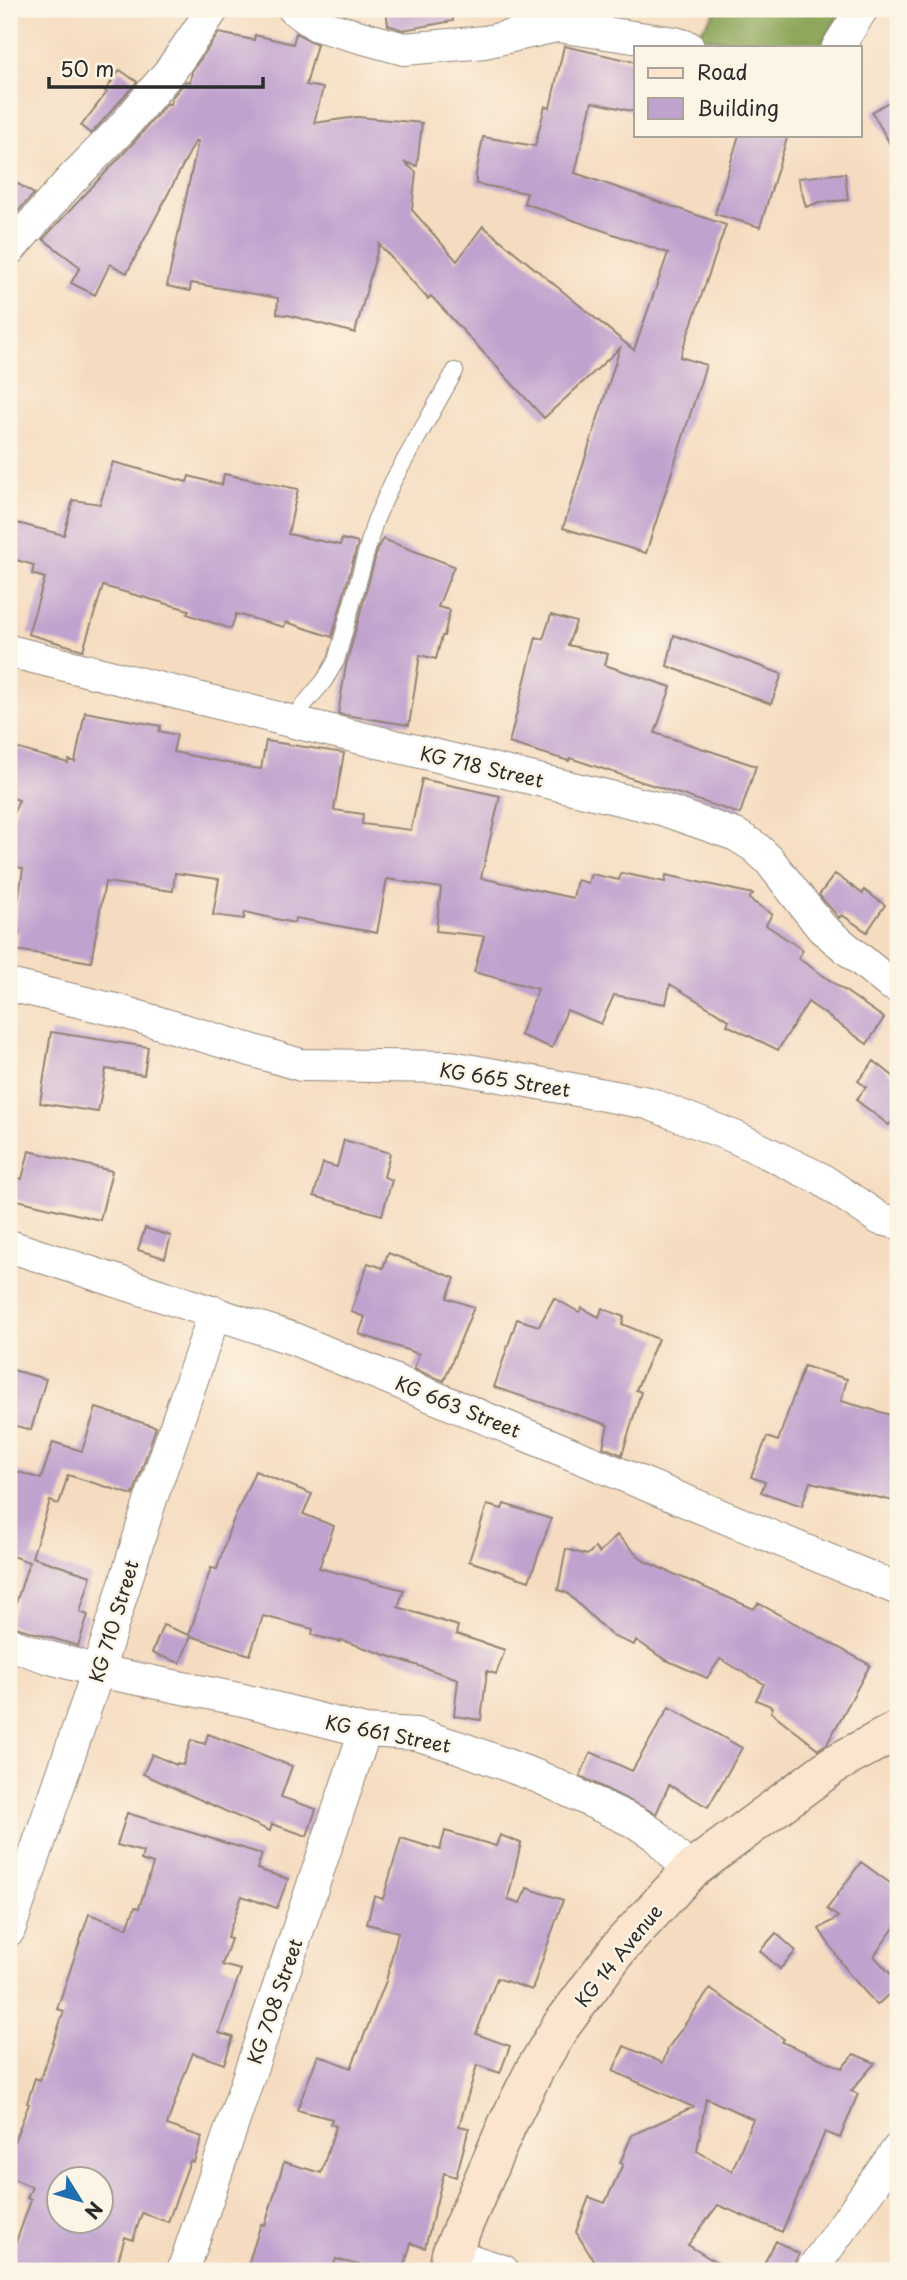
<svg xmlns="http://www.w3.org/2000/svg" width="907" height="2280" viewBox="0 0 907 2280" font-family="'Playpen Sans',sans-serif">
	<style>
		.forest { fill: #89a456; stroke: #5a6840; stroke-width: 2 }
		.building { fill: #bfa2ce; fill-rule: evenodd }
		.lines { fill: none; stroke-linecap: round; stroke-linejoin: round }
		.service-casing { stroke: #908476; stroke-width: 18 }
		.minor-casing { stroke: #908476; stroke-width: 34 }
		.secondary-casing { stroke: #908476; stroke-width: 41 }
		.service { stroke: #fff; stroke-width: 16 }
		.minor { stroke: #fff; stroke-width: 32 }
		.secondary { stroke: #fbe5cf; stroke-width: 38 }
		.labels { text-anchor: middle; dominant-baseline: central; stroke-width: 5; stroke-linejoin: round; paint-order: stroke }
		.street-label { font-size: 19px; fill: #2b2b2b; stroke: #fcf5e5 }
	</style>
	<rect width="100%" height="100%" fill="#fcf5e5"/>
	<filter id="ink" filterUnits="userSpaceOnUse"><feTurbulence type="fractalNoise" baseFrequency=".0143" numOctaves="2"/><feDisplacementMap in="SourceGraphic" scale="14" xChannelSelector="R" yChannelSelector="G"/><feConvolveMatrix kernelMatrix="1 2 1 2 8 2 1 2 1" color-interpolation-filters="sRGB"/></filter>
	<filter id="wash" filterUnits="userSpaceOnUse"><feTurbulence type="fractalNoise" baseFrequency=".00686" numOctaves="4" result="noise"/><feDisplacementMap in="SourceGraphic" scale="28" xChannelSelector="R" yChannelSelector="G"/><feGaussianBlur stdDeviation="1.57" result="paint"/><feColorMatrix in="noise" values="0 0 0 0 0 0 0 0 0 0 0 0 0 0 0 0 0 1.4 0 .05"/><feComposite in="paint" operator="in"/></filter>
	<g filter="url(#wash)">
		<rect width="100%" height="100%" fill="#f5dcc0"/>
		<path class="forest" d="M718,9H843L819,47H765L696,36Z"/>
		<g id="blocks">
			<path class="building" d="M386,9H452L453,21L403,30L388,25Z
				M219,33L254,40L255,35L293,44L296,33L317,44L306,85L323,88L314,123L357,117L422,123L417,166L404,162L416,172L412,210L457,261L483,226L634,350L668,253L524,203L527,193L476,184V174L483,137L535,146L545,106L550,108L564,46L636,62V112L592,102L575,173L726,225L680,357L706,365L646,553L563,528L620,348L544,418L431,296L428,299L379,244L355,333L288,315L277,314L278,298L191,283L190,291L167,286L198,141L196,140L127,273L110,264L95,295L71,283L80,267L43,239L135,141L167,103L170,105L172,97L186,81L190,82L192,71Z
				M120,70L137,82L91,134L81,126L107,92L105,91Z
				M898,96V158L872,112Z
				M739,135H788L760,227L715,214Z
				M845,173L848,200L820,202L806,207L798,178Z
				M9,178L34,194L13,217L9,214Z
				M113,462L187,482L189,476L222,485L224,474L298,489L288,534L340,545L342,539L358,543L332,637L286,622L284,627L236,614L231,629L187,614L189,610L103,586L83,650L28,634L45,578L32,574L34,565L9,558V521L64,535L73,500L100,504Z
				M383,539L454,566L438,607L450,610L444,636H442L436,659L420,655L409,725L338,714L346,665L378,548Z
				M551,615L576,622L568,645L608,654L605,665L671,687L655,733L756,766L740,814L570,758L569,761L509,743L536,637L543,639Z
				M674,635L782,674L771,704L667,666Z
				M85,712L161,726L159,731L177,735L173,752L252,768L261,769L266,741L344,753L334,810L363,814L362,824L411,830L422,779L500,796L481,878L573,898L577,880L588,883L591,874L619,880L621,873L665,882L666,875L753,894L749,899L772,914L766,925L803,950L798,958L884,1018L867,1044L808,1002L778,1050L727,1025L729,1020L670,984L666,1004L614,995L601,1024L567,1010L552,1048L520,1035L538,989L474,972L484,936L436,931L441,888L387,879L377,933L295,918L294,923L245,912L244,919L213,915L219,879L175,873L173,891L105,882L91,962L16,950L19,932L13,931L23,869L9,863V824L19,800L9,797V746L68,763L69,760L75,762Z
				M835,874L863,894L864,890L885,905L867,932L842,915L839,918L819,895Z
				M51,1032L148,1047L144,1075L106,1069L98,1112L40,1103Z
				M874,1061L898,1080V1113L889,1125L856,1100L866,1087L858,1081Z
				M344,1140L390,1153L384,1177L392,1180L382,1215L314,1196L323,1163L337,1167Z
				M29,1151L112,1171L100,1220L9,1198V1176L22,1179Z
				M145,1228L171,1236L165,1258L138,1250Z
				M388,1253L455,1278L447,1298L474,1307L444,1381L414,1369L419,1354L359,1334L365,1317L351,1312L368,1263L383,1268Z
				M554,1298L579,1312L582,1308L599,1317L602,1308L624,1317L622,1324L658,1339L636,1390L641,1392L622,1455L603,1447L608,1425L494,1387L517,1319L539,1326Z
				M804,1366L847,1379L841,1401L898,1417V1502L810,1482L802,1506L761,1492L765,1482L751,1477L767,1437L778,1441Z
				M9,1369L46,1379L31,1430L9,1424Z
				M96,1408L156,1427L133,1495L68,1475L59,1504L50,1501L32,1557L91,1576L80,1612L88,1615L78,1646L9,1625L29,1562L9,1555V1469L41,1479L53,1442L82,1451Z
				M255,1471L312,1494L303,1514L334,1526L319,1568L404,1590L398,1607L458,1626L456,1634L505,1650L496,1674L487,1671L481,1720L454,1716L458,1679L341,1640L340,1642L312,1635L313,1629L263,1616L250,1655L191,1636L180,1663L152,1653L163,1625L189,1635L211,1568L217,1569L230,1528Z
				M504,1504L551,1519L529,1581L469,1561L487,1505L502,1509Z
				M617,1535L644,1561L754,1609L758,1603L870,1665L827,1744L818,1749L771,1712L773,1707L756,1700L764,1684L720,1659L707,1678L664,1659L636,1640L634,1645L612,1636L567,1593L558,1590L566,1549L587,1555L595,1548L599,1553Z
				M669,1707L742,1748L708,1807L669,1785L656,1814L580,1776L591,1752L632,1771Z
				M208,1734L292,1766L281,1797L316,1809L307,1836L272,1824L270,1831L143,1774L152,1754L176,1765L177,1763L183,1765L191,1740L205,1744Z
				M127,1813L262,1854L257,1869L288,1879L277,1908L242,1896L227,1938L231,1939L222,1965L241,1970L219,2033L233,2037L224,2064L193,2053L183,2078L167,2125L202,2137L194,2162L190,2161L168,2222L142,2213L133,2240L125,2237L115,2271H9V2262L31,2200L27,2198L32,2187L9,2177V2154L29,2104L27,2103L35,2078L40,2080L64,2011L57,2009L89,1914L127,1928L135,1907L139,1908L153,1864L141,1860L143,1852L117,1845ZM60,2179H102V2221H60Z
				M445,1831L496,1846L500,1835L521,1843L508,1899L520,1903L527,1888L563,1900L532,1990L497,1978L476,2034L510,2046L500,2073L477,2065L459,2126L469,2128L456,2177L444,2173L425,2248L411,2243L403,2271H380L336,2259L332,2271H246L261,2224L265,2225L284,2162L321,2173L336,2126L330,2124L332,2119L297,2110L318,2055L351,2068L386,1981L398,1932L367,1924L374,1896L383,1899L401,1838L440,1850Z
				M861,1862L898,1889V1922L874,1956L898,1982V1986L877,2005L849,1974L819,1929L838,1917L827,1909Z
				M776,1933L796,1951L780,1969L760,1951Z
				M710,1989L784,2039L782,2042L842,2068L854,2054L875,2063L851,2091L858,2094L840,2138L825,2132L782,2232L718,2205L688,2245L730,2271H600L576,2232L589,2197L605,2203L623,2164L620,2163L632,2135L693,2107L613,2071L624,2046L663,2063L668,2048ZM706,2098L753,2119L732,2171L697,2151Z
				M776,2241L799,2254L790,2271H760Z"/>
		</g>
	</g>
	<g filter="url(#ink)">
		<use href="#blocks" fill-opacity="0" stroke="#908476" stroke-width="2"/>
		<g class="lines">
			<defs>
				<path id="service" d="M298,723L302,707L324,681L336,661L375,521L393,481L455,371"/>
				<path id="minor" d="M294,9L317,25L404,49L485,42L557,26L675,43L688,47
					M838,47L862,9
					M9,250L70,181L122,128L171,70L213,9
					M9,651L298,723L661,809L736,835L755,847L769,860L822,928L889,983L898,987
					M9,985L116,1010L301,1065L451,1067L648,1103L737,1138L821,1179L880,1219L898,1223
					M9,1246L294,1339L898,1589
					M9,1644L47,1657L98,1671L243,1700L365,1731L416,1734L461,1748L539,1777L637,1823L655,1835L690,1871
					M9,1930L98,1671L150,1502L215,1312
					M451,2254L503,2271
					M183,2271L365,1731
					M811,2271L898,2149"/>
				<path id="secondary" d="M448,2271L451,2254L507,2125L534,2071L561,2026L618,1949L690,1871L833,1765L898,1730"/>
			</defs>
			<use href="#service" class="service-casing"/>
			<use href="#minor" class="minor-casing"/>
			<use href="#secondary" class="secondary-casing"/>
			<use href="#service" class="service"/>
			<use href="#minor" class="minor"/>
			<use href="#secondary" class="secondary"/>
		</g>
	</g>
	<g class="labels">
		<g class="street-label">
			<text transform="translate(482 766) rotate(13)">KG 718 Street</text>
			<text transform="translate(505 1079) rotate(9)">KG 665 Street</text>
			<text transform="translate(458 1406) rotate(22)">KG 663 Street</text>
			<text transform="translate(113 1621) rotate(-73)">KG 710 Street</text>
			<text transform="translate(388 1733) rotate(11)">KG 661 Street</text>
			<text transform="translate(618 1955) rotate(-51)">KG 14 Avenue</text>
			<text transform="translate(274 2001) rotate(-71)">KG 708 Street</text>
		</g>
	</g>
	<rect width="907" height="2280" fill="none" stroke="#fcf5e5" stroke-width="35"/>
	<rect x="634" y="46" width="228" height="91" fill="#fcf5e5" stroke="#a8a49b" stroke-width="2"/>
	<rect x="648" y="68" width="35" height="10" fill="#fbe5cf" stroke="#a8a49b" stroke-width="2"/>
	<text x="697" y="80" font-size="21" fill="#2b2b2b">Road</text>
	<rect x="648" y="98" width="35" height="21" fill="#bfa2ce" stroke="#a8a49b" stroke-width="2"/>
	<text x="697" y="116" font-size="21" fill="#2b2b2b">Building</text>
	<g transform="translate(80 2200) rotate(127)"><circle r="33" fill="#fcf5e5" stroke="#a8a49b" stroke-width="2"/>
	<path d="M0-5L12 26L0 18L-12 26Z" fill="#1f6fb2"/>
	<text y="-10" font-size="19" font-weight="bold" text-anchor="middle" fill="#2b2b2b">N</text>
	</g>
	<path d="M49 77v10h214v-10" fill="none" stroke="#2b2b2b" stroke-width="3.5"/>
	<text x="60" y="77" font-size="21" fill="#2b2b2b" stroke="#fcf5e5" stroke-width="5" paint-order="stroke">50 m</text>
</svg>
